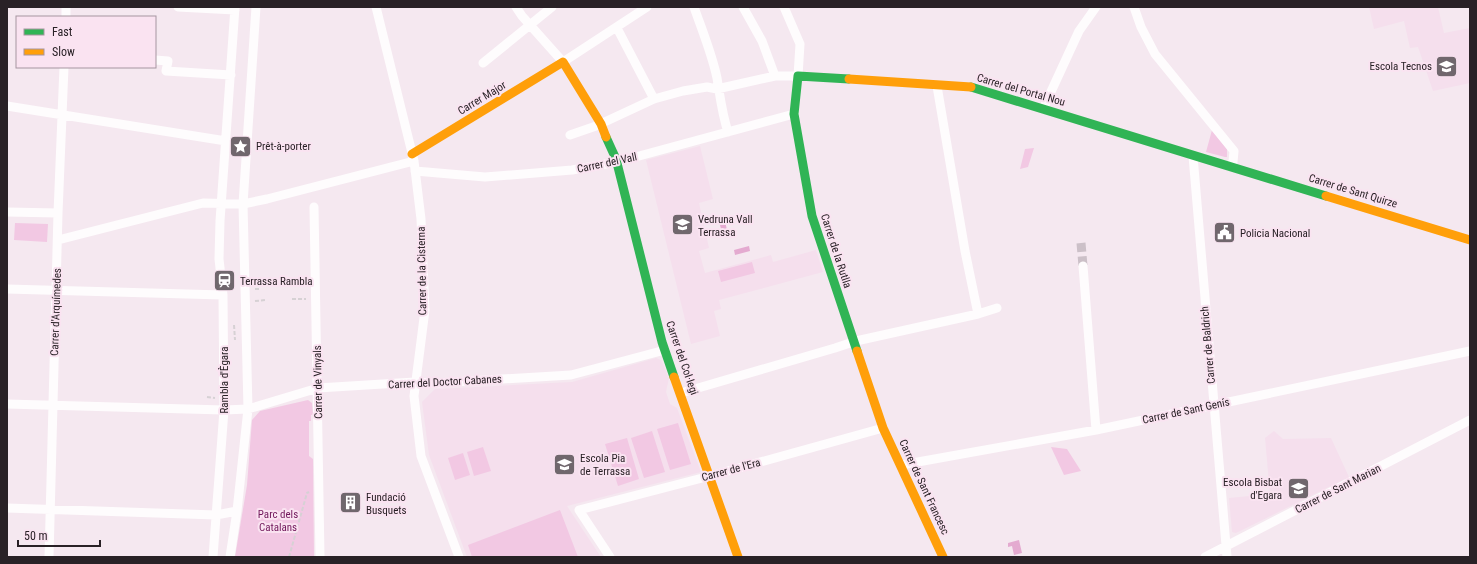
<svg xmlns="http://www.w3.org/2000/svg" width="1477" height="564" viewBox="0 0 1477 564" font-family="'Roboto Condensed',sans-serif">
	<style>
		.built { fill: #f5dfed }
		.green { fill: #f2c8e3 }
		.water { fill: #e4aad0 }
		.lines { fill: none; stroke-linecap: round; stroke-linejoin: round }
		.street-tunnel { stroke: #ccc0c8; stroke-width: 9; stroke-dasharray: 9 4.5; stroke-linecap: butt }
		.path { stroke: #d6d1d4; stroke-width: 2; stroke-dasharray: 4 2; stroke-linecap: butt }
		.street { stroke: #fefcfd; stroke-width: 9 }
		.fast { stroke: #30b455; stroke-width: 9 }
		.slow { stroke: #ff9f0a; stroke-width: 9 }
		.labels { text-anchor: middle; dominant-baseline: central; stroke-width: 4; stroke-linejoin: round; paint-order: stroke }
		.poi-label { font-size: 11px; fill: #292126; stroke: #fae3f1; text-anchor: start }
		.street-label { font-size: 11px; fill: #292126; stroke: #fae3f1 }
		.park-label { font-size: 11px; fill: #70165a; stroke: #fae3f1 }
	</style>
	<rect width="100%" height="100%" fill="#f5e8f0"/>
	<path class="built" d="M1369,7H1438L1444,33L1470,28V83L1433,91L1418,47L1410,48L1404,21L1374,29Z
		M700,146L713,199L699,203L709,248L699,251L705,273L771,255L773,262L816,250L823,272L719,300L721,309L714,311L720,336L691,344L646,160Z
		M656,358L661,360L669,378L666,392L670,404L677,408L701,472L567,506L601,557H467L429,455L422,402L435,389L572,382Z
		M1274,431L1283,439L1331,438L1349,477L1236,533L1232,532L1229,498L1270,494L1265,438Z"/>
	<path class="green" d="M1212,130L1227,149V157H1225L1206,152Z
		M1034,148L1028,167L1020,169L1025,149Z
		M15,223L48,224L47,242L14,240Z
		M752,262L755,273L721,282L718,271Z
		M308,400L312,403L313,415H311V421H309V456L313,459L314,557H235L247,485L252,420L260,411Z
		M678,423L691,464L670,470L657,429Z
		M652,431L665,472L644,478L631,438Z
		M627,438L639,479L618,486L605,444Z
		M483,447L491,471L474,476L467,452Z
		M1051,447L1067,449L1081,471L1064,475Z
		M463,453L470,475L455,480L448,458Z
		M560,510L578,557H472L468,545Z"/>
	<path class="water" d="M724,216L728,235L723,237L718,217Z
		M749,246L750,251L735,255L734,250Z
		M1019,540L1022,553L1014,555L1012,546L1008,547V543Z"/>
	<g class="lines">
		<path class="street-tunnel" d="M1081,243L1083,266"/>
		<path class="path" d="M255,289H261
			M292,299H306
			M255,301L266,300
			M234,325L235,340
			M207,397L215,398
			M289,557L307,493L309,492"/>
		<path class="street" d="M178,7L235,10
			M376,7L414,161L421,219L425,310L414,396L421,456L459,557
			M516,7L522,16L563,62
			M694,7C702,30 712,54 717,78C720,96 722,114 728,132
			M743,7L762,41L775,76
			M1134,7L1141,27L1155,54L1234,151L1233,162L1229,166
			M66,17V7
			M617,28L654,99
			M155,60L168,61L166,71L231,75
			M563,62L647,7
			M483,63L552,7
			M937,86L965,251L978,314
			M7,106L226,141
			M1043,109L1079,31L1096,7
			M570,135L596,126L654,99L683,91L707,87L717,89L775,76H798L800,44L784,7
			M1193,156L1227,557
			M415,171L485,177L572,170L617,162L794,114
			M314,207L320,557
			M7,212L58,213
			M58,240L203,203L243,204L267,199L414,161
			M1083,266L1096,430
			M7,289L223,295
			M681,393L835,348L856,341L978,314L997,308
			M7,404L224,410L248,409L318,388L415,382L436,383L571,375L665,350
			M901,465L1096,430L1470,351
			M7,508L216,515L237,511
			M49,557L58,213L64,67
			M213,557L224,410L223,295L219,259L220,221L235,7
			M230,557L237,511L248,409L243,204L256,7
			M610,557L579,510L710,476L883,428
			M1205,557L1470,420"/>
		<path class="fast" d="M849,79L798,76L794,114L812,216L857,351
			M971,87L1326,196
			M606,137L616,159L662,342L674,377"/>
		<path class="slow" d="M849,79L971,87
			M412,154L563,62L601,124L606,137
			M1326,196L1470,240
			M857,351L883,428L943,557
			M674,377L738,557"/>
	</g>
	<defs>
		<symbol id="school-square" viewBox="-11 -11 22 22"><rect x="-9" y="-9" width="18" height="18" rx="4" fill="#70676d" stroke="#fae3f1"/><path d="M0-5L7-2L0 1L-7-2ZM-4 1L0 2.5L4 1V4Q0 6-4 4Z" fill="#fff"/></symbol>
		<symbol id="sight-square" viewBox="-11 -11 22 22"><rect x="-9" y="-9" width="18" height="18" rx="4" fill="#70676d" stroke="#fae3f1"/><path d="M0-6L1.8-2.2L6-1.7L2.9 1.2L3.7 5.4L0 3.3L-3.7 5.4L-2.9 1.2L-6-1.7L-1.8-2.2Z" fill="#fff"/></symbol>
		<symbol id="civic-square" viewBox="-11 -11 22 22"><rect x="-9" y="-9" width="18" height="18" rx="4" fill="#70676d" stroke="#fae3f1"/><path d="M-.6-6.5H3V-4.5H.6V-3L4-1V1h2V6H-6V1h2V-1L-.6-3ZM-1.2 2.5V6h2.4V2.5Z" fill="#fff"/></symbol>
		<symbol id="station-square" viewBox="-11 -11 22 22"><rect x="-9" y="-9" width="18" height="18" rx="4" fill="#70676d" stroke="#fae3f1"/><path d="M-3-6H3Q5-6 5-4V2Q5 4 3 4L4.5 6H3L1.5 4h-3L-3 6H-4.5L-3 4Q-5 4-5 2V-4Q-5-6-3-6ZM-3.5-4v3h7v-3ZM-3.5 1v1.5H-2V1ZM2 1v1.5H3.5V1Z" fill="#fff"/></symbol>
		<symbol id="building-square" viewBox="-11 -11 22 22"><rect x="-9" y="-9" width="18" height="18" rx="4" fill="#70676d" stroke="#fae3f1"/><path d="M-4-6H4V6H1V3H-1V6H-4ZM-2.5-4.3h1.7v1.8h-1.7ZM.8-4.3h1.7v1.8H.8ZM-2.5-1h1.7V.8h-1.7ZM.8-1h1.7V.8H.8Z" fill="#fff"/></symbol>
	</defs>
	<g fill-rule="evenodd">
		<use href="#school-square" x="1434" y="54" width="25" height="25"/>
		<use href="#sight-square" x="228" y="134" width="25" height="25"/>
		<use href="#school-square" x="670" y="212" width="25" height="25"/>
		<use href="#civic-square" x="1212" y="220" width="25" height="25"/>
		<use href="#station-square" x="212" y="268" width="25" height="25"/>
		<use href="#school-square" x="552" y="452" width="25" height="25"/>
		<use href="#school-square" x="1286" y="476" width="25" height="25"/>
		<use href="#building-square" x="338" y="490" width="25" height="25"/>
	</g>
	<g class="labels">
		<g class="poi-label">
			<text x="1432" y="66" text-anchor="end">Escola Tecnos</text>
			<text x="256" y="146">Prêt-à-porter</text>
			<text x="698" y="219">Vedruna Vall<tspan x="698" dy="13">Terrassa</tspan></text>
			<text x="1240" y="233">Policia Nacional</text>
			<text x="240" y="281">Terrassa Rambla</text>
			<text x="580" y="458">Escola Pia<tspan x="580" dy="13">de Terrassa</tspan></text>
			<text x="1282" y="482" text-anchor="end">Escola Bisbat<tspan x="1282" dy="13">d'Egara</tspan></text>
			<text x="366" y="497">Fundació<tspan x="366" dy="13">Busquets</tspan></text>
		</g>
		<g class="street-label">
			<text transform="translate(1021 90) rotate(16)">Carrer del Portal Nou</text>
			<text transform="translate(482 98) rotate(-31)">Carrer Major</text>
			<text transform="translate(607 163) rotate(-12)">Carrer del Vall</text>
			<text transform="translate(1353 191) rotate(17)">Carrer de Sant Quirze</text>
			<text transform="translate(836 251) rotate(72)">Carrer de la Rutlla</text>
			<text transform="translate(422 271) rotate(-91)">Carrer de la Cisterna</text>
			<text transform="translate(56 312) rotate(-88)">Carrer d'Arquímedes</text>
			<text transform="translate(1208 345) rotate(-95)">Carrer de Baldrich</text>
			<text transform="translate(682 358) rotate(71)">Carrer del Col·legi</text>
			<text transform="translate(224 380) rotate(-90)">Rambla d'Ègara</text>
			<text transform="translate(318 382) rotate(-91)">Carrer de Vinyals</text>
			<text transform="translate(445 382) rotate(-3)">Carrer del Doctor Cabanes</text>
			<text transform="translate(1186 411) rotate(-12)">Carrer de Sant Genís</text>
			<text transform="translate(731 470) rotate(-15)">Carrer de l'Era</text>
			<text transform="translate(924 487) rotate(65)">Carrer de Sant Francesc</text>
			<text transform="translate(1338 489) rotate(-27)">Carrer de Sant Marian</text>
		</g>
		<g class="park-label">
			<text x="278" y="514">Parc dels<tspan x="278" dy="13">Catalans</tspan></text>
		</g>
	</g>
	<rect width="1477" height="564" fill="none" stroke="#292126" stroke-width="16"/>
	<rect x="16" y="16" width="140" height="52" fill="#fae3f1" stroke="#a695a0"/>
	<rect x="24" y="29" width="20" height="6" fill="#30b455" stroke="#a695a0"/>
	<text x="52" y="36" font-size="12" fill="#292126">Fast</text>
	<rect x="24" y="49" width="20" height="6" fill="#ff9f0a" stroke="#a695a0"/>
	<text x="52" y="56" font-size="12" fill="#292126">Slow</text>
	<path d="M18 540v6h82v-6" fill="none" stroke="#292126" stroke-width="2"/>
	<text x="24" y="540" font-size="12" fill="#292126" stroke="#fae3f1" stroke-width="3" paint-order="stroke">50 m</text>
</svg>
